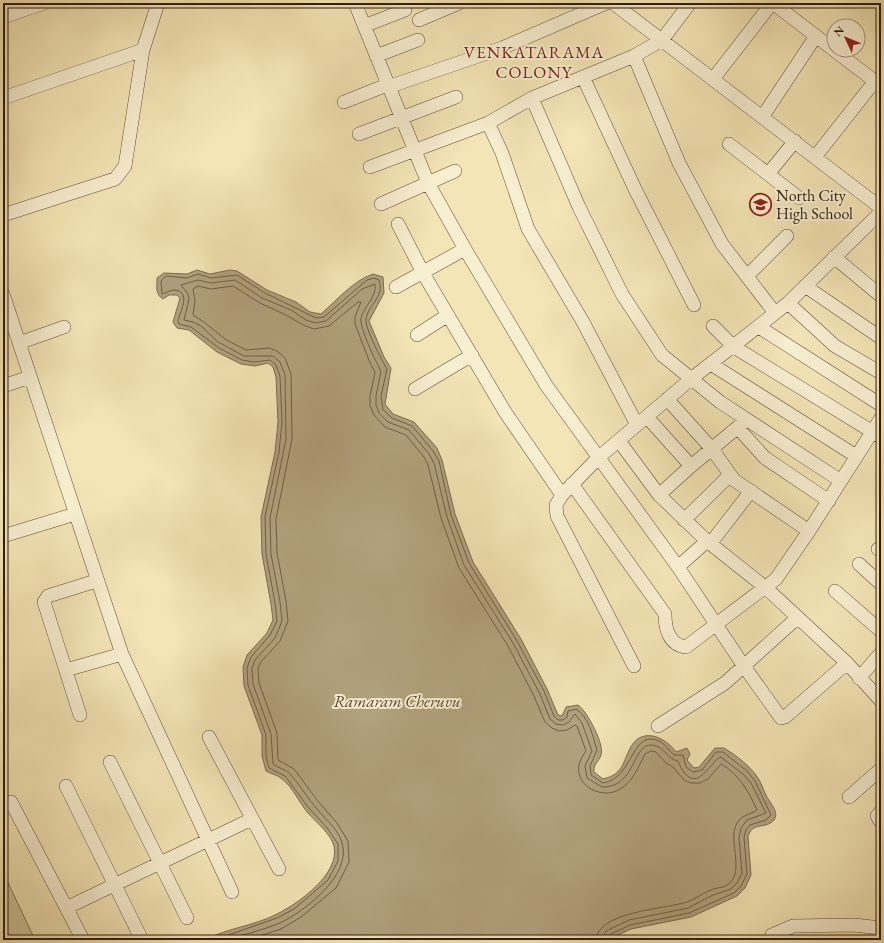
<svg xmlns="http://www.w3.org/2000/svg" width="884" height="943" viewBox="0 0 884 943" font-family="'EB Garamond',serif">
	<style>
		.green { fill: #d3c399; stroke: #817053 }
		.water { fill: #b1a17d; stroke: #7d6c50 }
		.lines { fill: none; stroke-linecap: round; stroke-linejoin: round }
		.shore { stroke: #705f45; stroke-width: 1 }
		.minor-casing { stroke: #604f37; stroke-width: 14 }
		.minor { stroke: #f8eed0; stroke-width: 13 }
		.labels { text-anchor: middle; dominant-baseline: central; stroke-width: 4; stroke-linejoin: round; paint-order: stroke }
		.poi-label { font-size: 16px; fill: #2f1d0d; stroke: #f8eed0; text-anchor: start }
		.neighbourhood-label { font-size: 17px; letter-spacing: 1px; fill: #7a1f14; stroke: #f8eed0 }
		.water-label { font-size: 17px; font-style: italic; fill: #5c4b34; stroke: #f8eed0 }
	</style>
	<rect width="100%" height="100%" fill="#f4e5b6"/>
	<filter id="stains"><feTurbulence type="fractalNoise" baseFrequency=".005" numOctaves="4"/><feColorMatrix values="0 0 0 0 .2 0 0 0 0 .09 0 0 0 0 .02 0 0 0 .5 -.17"/></filter>
	<radialGradient id="worn" r=".72"><stop offset=".6" stop-color="#630" stop-opacity="0"/><stop offset="1" stop-color="#630" stop-opacity=".3"/></radialGradient>
	<path class="green" d="M3,872L35,940H3Z"/>
	<path class="water" d="M197,270L210,274L230,270L237,271L267,290L296,302L310,312L321,314C338,299 353,281 373,274L383,277L384,293L369,321L384,357L391,368L385,404L393,414L414,422L437,448L442,460L455,514L473,562L521,639L547,689L558,715L562,716L566,707L578,705C587,711 605,745 601,755C599,762 593,764 594,772L603,779C625,774 622,761 632,745C644,727 666,738 676,752L687,748L690,754L687,760L694,768L699,767L715,748H724C737,756 750,766 758,778C762,784 763,790 766,795C769,802 780,812 774,820C765,830 752,821 748,837L751,875L745,888L737,896L691,917L631,929L607,940H205C227,928 254,926 277,914C299,903 340,874 334,846C331,834 316,822 308,813C299,803 293,787 282,779C278,775 271,774 266,771L262,756V735L244,686L243,667L247,655L267,633L273,620L271,604L262,554L261,517L275,452L278,422L276,377L273,367L268,363L255,366L241,364L217,352L189,330L177,328L173,322L180,298L177,295H169L163,299C155,294 157,287 157,278L164,273L187,274Z"/>
	<g class="lines">
		<path class="shore" d="M214,940L277,918L294,909L328,880L338,861V844L328,829L308,807L285,776L269,768L266,756V735L248,685L247,668L251,657L270,635L277,621L275,603L266,554L265,517L279,452L282,422L280,376L276,365L270,360L254,362L242,360L219,348L191,327L179,324L178,321C180,312 192,291 174,290C170,290 166,293 162,294L161,281L166,276L187,278L198,274L211,278L237,275L265,293L316,318L324,317L367,280L374,278L379,280C385,298 367,305 366,320C365,328 382,361 387,369L381,396L383,410L392,418L412,426L433,451L439,461L451,515L469,563L517,641L544,691L554,716L558,720H563L567,717L568,711L576,709C589,717 593,737 597,750L590,766L591,775L603,783C634,779 631,726 661,742C666,745 669,751 674,755H683L686,767L693,772L702,770L716,752H723L747,771L755,781L771,815L766,820L750,825L746,830L744,837L747,874L741,886L734,893L689,913L630,925L609,935L607,940
			M228,940C245,934 263,930 280,923C305,911 352,875 342,843C339,830 325,819 317,809C307,798 300,784 289,773C285,769 278,768 273,764L271,734L253,684L252,668L255,660L275,638L282,621L280,602L271,554L270,518L286,439L285,375L280,362L273,356H244L218,342L201,326L193,322L184,320L189,299L188,294L181,285L198,280L211,283L235,280L262,298L291,310L306,320L316,323L326,321L362,289L375,284C377,297 364,306 361,318C359,327 376,362 381,371L376,396V405L379,413L388,422L409,430L429,454L434,463L447,517L464,565L513,643L540,694L550,719L556,724L563,725L569,722L575,714L582,723L592,751L585,766L587,778L602,787C636,788 632,743 652,745C664,746 667,759 678,761C695,802 711,759 721,757L744,775L751,783L766,813L747,820L741,828L739,838L742,873L737,883L731,889L713,895L688,908L629,920L606,931L602,940
			M247,940L281,929L301,917L336,888L349,862L348,841L337,823L317,800L294,769L278,760L277,733L259,683L258,669L260,663L280,641L288,621L286,601L277,553L276,519L292,439L291,374L285,358L277,351L269,348L246,350L225,339L204,322L193,315L195,301L193,289L198,286L211,289L233,286L260,303L288,316L303,325L314,329L329,326L358,302H361L355,317V324L370,363L375,372L370,396V406L374,415L385,427L406,435L424,457L428,465L441,518L459,568L508,646L534,696L545,722L552,728L559,731L567,730L575,725L577,726L586,751C583,755 580,760 579,765C575,787 603,800 620,789C634,781 638,767 645,754L651,751L656,752L666,763L673,767L684,780L691,783H700L708,779L721,764C739,774 749,792 757,810C750,815 743,814 737,823C726,841 749,877 723,887C719,888 715,888 711,890C701,894 693,901 683,903C663,909 597,912 596,940"/>
		<defs>
			<path id="minor" d="M355,3L428,183L465,249L546,385L678,567L707,541
				M613,3L881,208
				M773,3L834,50
				M3,17L44,3
				M419,20L459,3
				M364,26L405,10
				M834,50L881,86
				M376,56L418,40
				M634,56L679,163L722,244L775,313
				M583,77L635,189L694,305
				M713,79L772,3
				M388,87L502,48L606,3
				M3,98L143,50
				M532,98L579,207L622,294L662,355L720,402L841,481
				M344,102L387,85
				M763,116L816,36
				M359,134L456,97
				M729,144L799,198
				M815,157L875,81
				M370,167L488,123
				M768,174L795,141
				M381,204L455,171
				M3,215L115,179L125,166L143,50L158,3
				M398,224L423,273L505,412L562,495
				M834,257L881,296
				M747,276L787,236
				M805,286L881,338
				M396,287L465,249
				M3,294L122,654L232,892
				M788,303L835,346L881,373
				M713,326L734,347L881,437
				M759,327L881,405
				M417,335L448,315
				M19,343L64,327
				M711,364L856,456
				M3,386L30,377
				M415,389L472,355
				M667,399L712,449L734,480L809,531
				M647,417L691,466
				M637,425L583,322L528,229L502,153L488,123L532,98L634,56L662,40L690,3
				M738,428L765,458L829,501
				M619,441L659,495L707,541L766,588L847,663L881,701
				M572,484L665,614C665,629 669,645 686,647L776,579L809,531L881,418
				M659,495L691,466L744,422
				M684,520L730,475
				M3,536L75,514
				M710,544L751,491
				M878,549L881,551
				M859,564L881,584
				M678,567L743,665L781,718L785,717L847,663
				M835,591L881,631
				M634,666L557,516L556,505L562,495L598,458L691,379L788,303L881,212
				M66,670L122,654
				M859,678L881,653
				M80,715L44,602L48,596L96,581
				M658,726L725,683L797,618
				M209,737L279,869
				M110,762L187,918
				M66,786L142,940
				M849,797L881,769
				M11,802L83,940
				M881,811L877,816L881,822
				M66,908L252,819
				M773,940L772,935L793,926L854,925L881,928"/>
		</defs>
		<use href="#minor" class="minor-casing"/>
		<use href="#minor" class="minor"/>
	</g>
	<defs>
		<symbol id="school-ring" viewBox="-11 -11 22 22"><circle r="9.5" fill="#f8eed0" stroke="#8f2418" stroke-width="1.5"/><path d="M0-5L7-2L0 1L-7-2ZM-4 1L0 2.5L4 1V4Q0 6-4 4Z" fill="#8f2418"/></symbol>
	</defs>
	<g fill-rule="evenodd">
		<use href="#school-ring" x="748" y="192" width="25" height="25"/>
	</g>
	<g class="labels">
		<g class="poi-label">
			<text x="776" y="195">North City<tspan x="776" dy="18">High School</tspan></text>
		</g>
		<g class="neighbourhood-label">
			<text x="534" y="52">VENKATARAMA<tspan x="534" dy="20">COLONY</tspan></text>
		</g>
		<g class="water-label">
			<text x="397" y="701">Ramaram Cheruvu</text>
		</g>
	</g>
	<rect width="884" height="943" fill="none" stroke="#f4e5b6" stroke-width="16"/>
	<rect x="4" y="4" width="876" height="935" fill="none" stroke="#2f1d0d" stroke-width="2"/>
	<rect x="8" y="8" width="868" height="927" fill="none" stroke="#2f1d0d"/>
	<g transform="translate(846 38) rotate(314)"><circle r="19" fill="#f8eed0" stroke="#a89a82"/>
	<path d="M0-3L7 15L0 10L-7 15Z" fill="#8f2418"/>
	<text y="-6" font-size="11" font-weight="bold" text-anchor="middle" fill="#2f1d0d">N</text>
	</g>
	<rect width="100%" height="100%" filter="url(#stains)"/>
	<rect width="100%" height="100%" fill="url(#worn)"/>
</svg>
